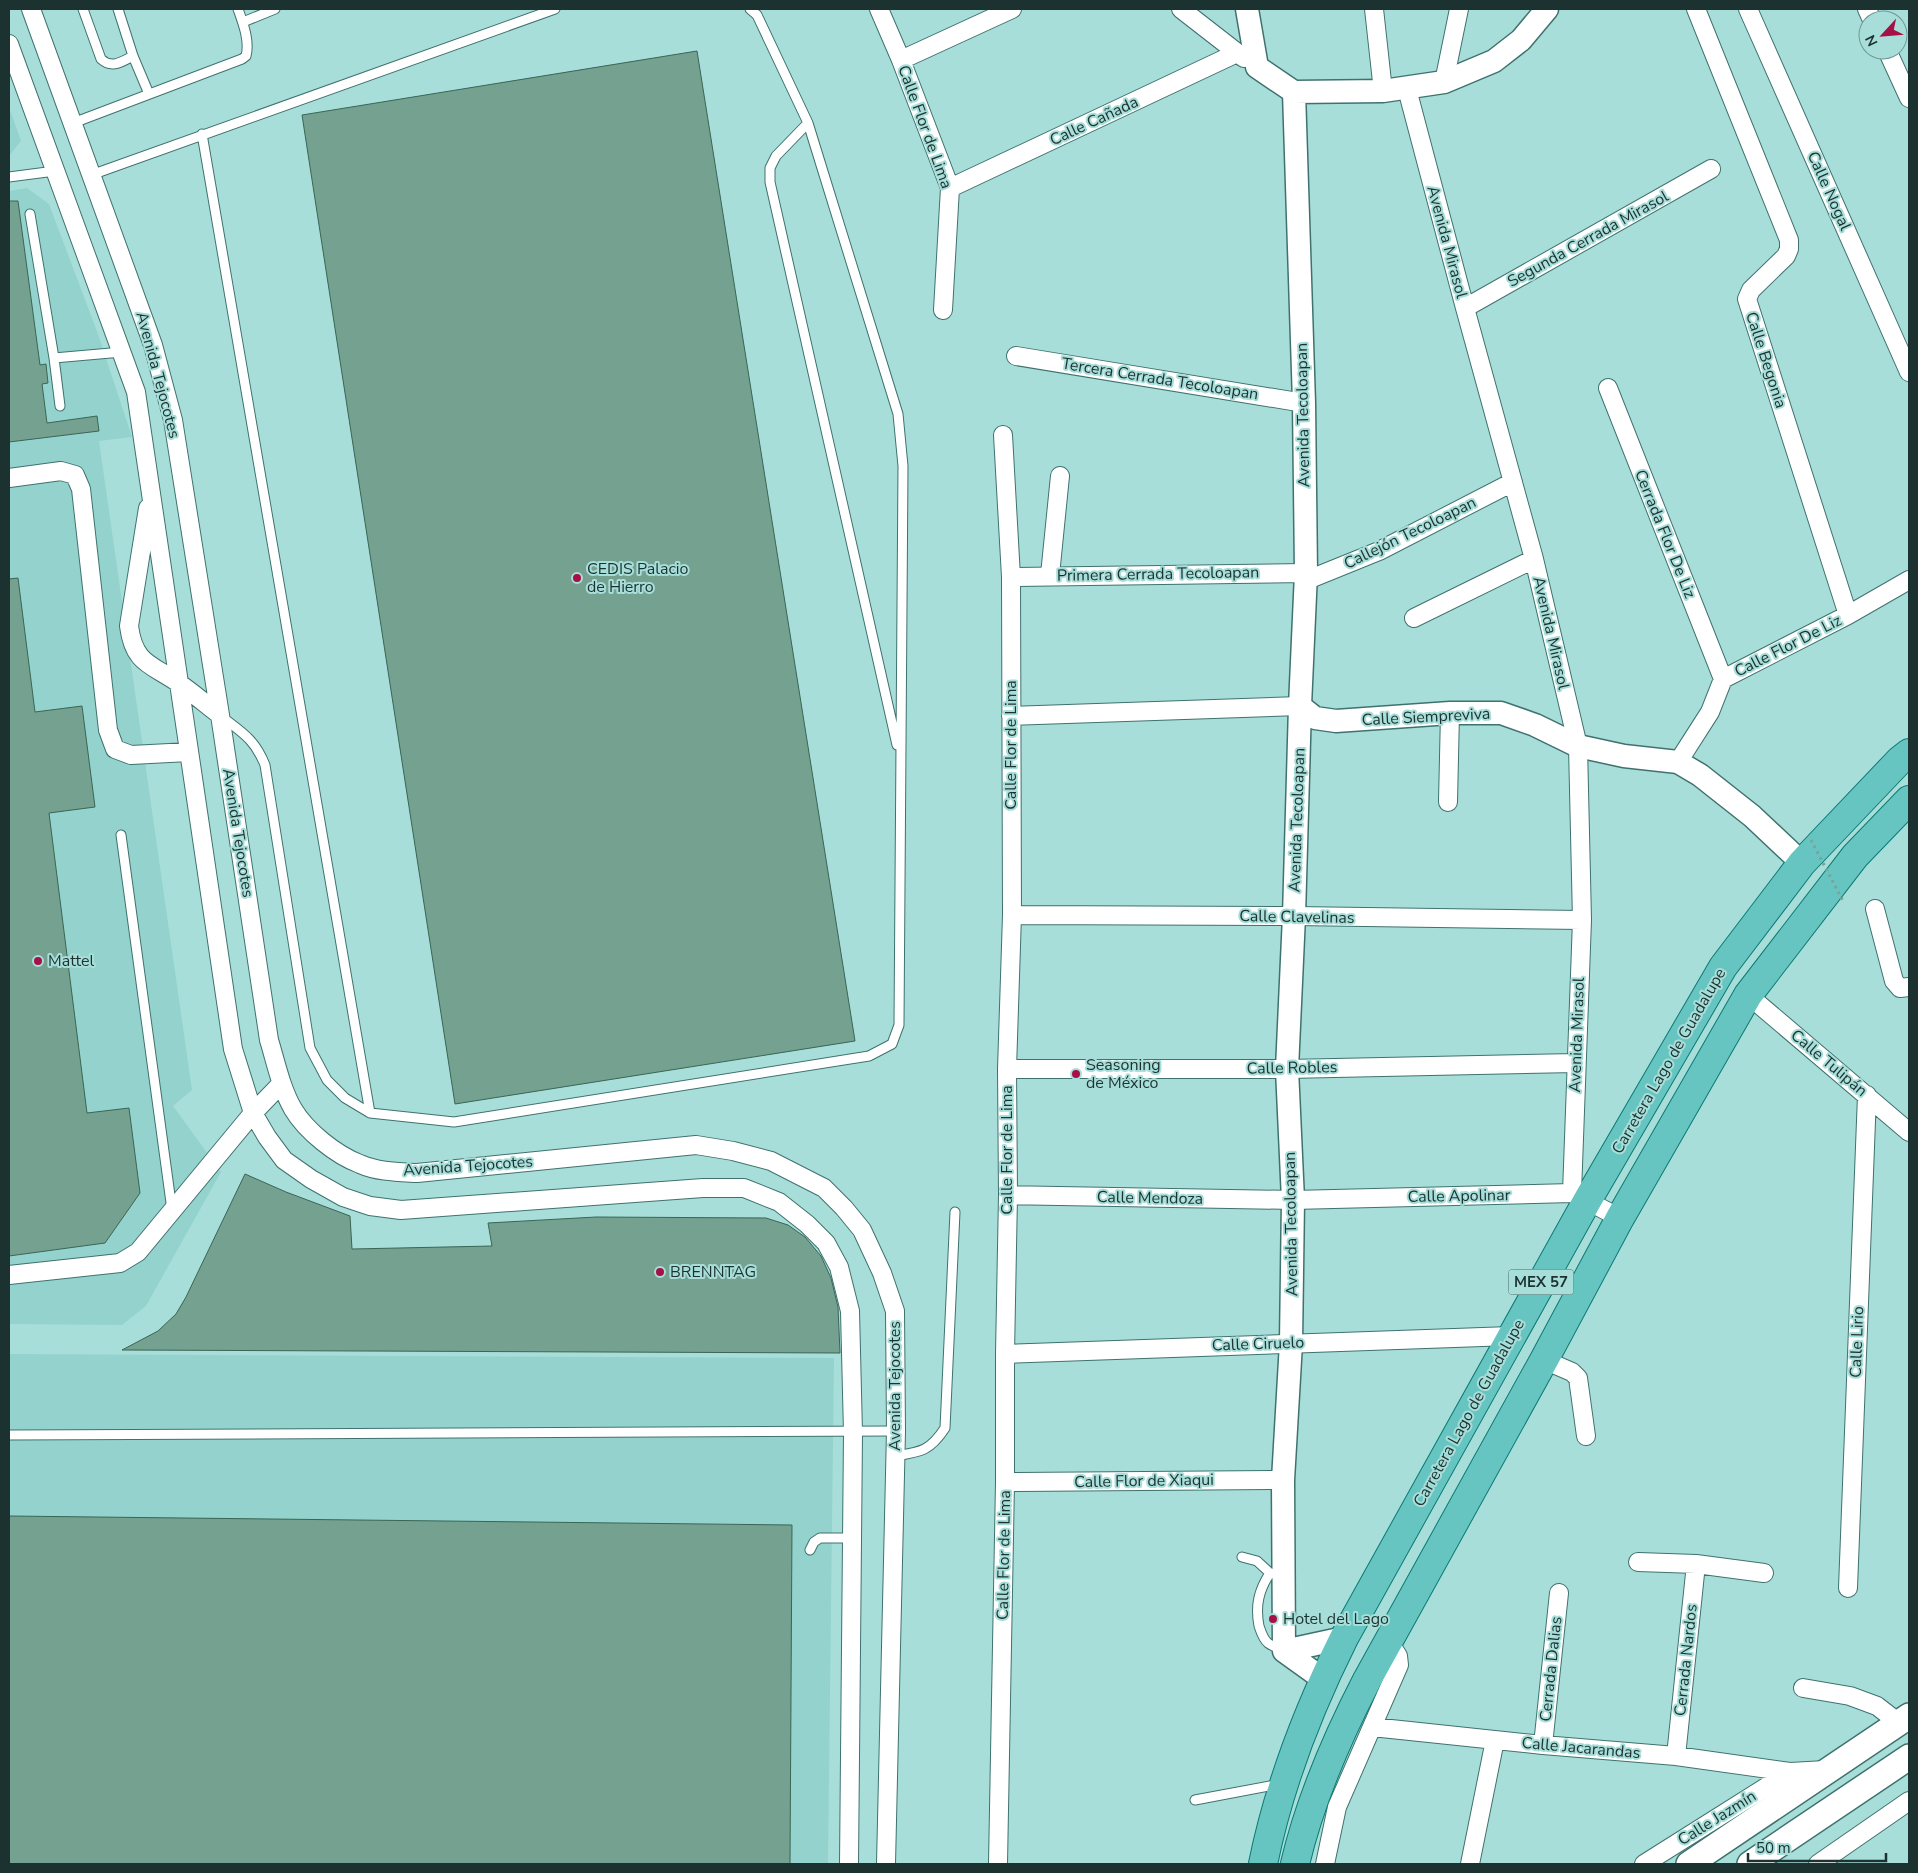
<svg xmlns="http://www.w3.org/2000/svg" width="1918" height="1873" viewBox="0 0 1918 1873" font-family="'Nunito Sans',sans-serif">
	<style>
		.built { fill: #94d3cd }
		.building { fill: #74a190; stroke: #396656 }
		.lines { fill: none; stroke-linecap: round; stroke-linejoin: round }
		.service-casing { stroke: #3f726e; stroke-width: 11 }
		.minor-casing { stroke: #3f726e; stroke-width: 20 }
		.tertiary-casing { stroke: #3f726e; stroke-width: 25 }
		.secondary-casing { stroke: #3f726e; stroke-width: 28 }
		.primary-casing { stroke: #0b7973; stroke-width: 30 }
		.service { stroke: #fff; stroke-width: 9 }
		.minor { stroke: #fff; stroke-width: 18 }
		.tertiary { stroke: #fff; stroke-width: 22 }
		.secondary { stroke: #fff; stroke-width: 25 }
		.primary { stroke: #67c5c1; stroke-width: 28 }
		.path-bridge { stroke: #78a39f; stroke-width: 3; stroke-dasharray: 2.5 4; stroke-linecap: butt }
		.poi-dot { fill: #a61046; stroke: #a8ded9; stroke-width: 2 }
		.labels { text-anchor: middle; dominant-baseline: central; stroke-width: 4; stroke-linejoin: round; paint-order: stroke }
		.shield { fill: #a8ded9; stroke: #466663; stroke-width: 1 }
		.shield-label { font-size: 15px; font-weight: bold; fill: #1c3230 }
		.street-label { font-size: 16px; fill: #1c3230; stroke: #a8ded9 }
		.poi-label { font-size: 16px; fill: #1c3230; stroke: #a8ded9; text-anchor: start }
	</style>
	<rect width="100%" height="100%" fill="#a8ded9"/>
	<path class="built" d="M9,107L21,141L9,156Z
		M27,188L49,204L98,334L132,437L99,441L192,1090L173,1106L221,1172L146,1306L122,1325L9,1324V191Z
		M9,1354L834,1358L828,1864H9Z"/>
	<path class="building" d="M697,51L855,1041L455,1104L302,115Z
		M9,201H18L40,365L46,364L48,383L42,384L47,423L97,416L99,431L9,442Z
		M18,578L35,712L82,706L95,807L49,813L87,1113L129,1108L140,1193L105,1243L9,1256V579Z
		M245,1174L286,1192L350,1216L352,1249L492,1246L488,1223L596,1217L766,1218L788,1225L805,1237L821,1256L831,1278L838,1307L840,1353L122,1350L158,1331L176,1314L186,1297Z
		M9,1516L792,1525L790,1864H9Z"/>
	<g class="lines">
		<defs>
			<path id="service" d="M83,9L101,59C112,69 121,62 133,56
				M118,9L133,56L149,94
				M243,22L275,9
				M73,123L242,59L246,56C250,41 243,23 238,9
				M808,123L776,156L770,168V182L897,745
				M202,134L370,1113
				M91,175L555,9
				M9,177L55,171
				M30,214L54,358L60,406
				M54,358L122,352
				M222,717C243,733 255,740 265,765L310,1048L327,1080L345,1098L370,1113L454,1122L869,1056L892,1044L899,1025L903,466L898,414L808,123L757,15L750,9
				M121,835L172,1210
				M9,1435L896,1431
				M895,1456C921,1452 930,1451 945,1428L955,1212
				M810,1550L814,1542L820,1538H852
				M1242,1557L1257,1561L1270,1573L1275,1574
				M1270,1573C1259,1590 1255,1605 1259,1626C1261,1632 1263,1639 1268,1643C1272,1646 1278,1648 1282,1650
				M1195,1800L1280,1784"/>
			<path id="minor" d="M31,9L153,345L173,420L220,715L269,1040C276,1063 281,1088 293,1109C306,1131 336,1155 360,1164C378,1172 398,1172 417,1173L696,1145L733,1151L771,1161L824,1188L844,1208L862,1230L882,1273L895,1311L896,1431L886,1864
				M879,9L901,60L950,188L943,310
				M1181,9L1244,58
				M1374,9L1383,91
				M1696,9L1789,240V249L1786,256L1751,290L1747,299L1848,615
				M1748,9L1909,372
				M1867,9L1872,20
				M9,44L136,392L233,1049L253,1113L267,1137L284,1160L311,1179L343,1197L370,1206L401,1210L703,1188H744L779,1202L807,1224L826,1243L839,1267L850,1311L853,1433L849,1864
				M1887,50L1909,98
				M901,60L1012,9
				M1444,82L1459,9
				M1407,89L1465,308L1534,559L1578,746L1582,920L1572,1193
				M950,188L1237,53
				M1465,308L1711,169
				M1016,356L1304,403
				M1608,388L1723,679
				M9,478L61,471L75,475L81,489L108,730L115,749L131,755L189,752
				M148,508L129,626C134,665 152,664 180,684C194,694 207,705 220,715
				M1050,575L1060,476
				M1011,577L1306,573
				M1305,581L1379,551L1513,482
				M1414,618L1534,559
				M1011,716L1300,706
				M1678,762L1710,712L1723,679L1848,615L1909,580
				M1448,802L1450,713
				M1875,909L1894,981L1900,988L1909,987
				M1012,915L1294,916L1582,920
				M1748,995L1909,1132
				M1007,1069H1287L1576,1063
				M1008,1195L1293,1200L1572,1193L1620,1218
				M9,1275L120,1263L138,1252L253,1113L281,1084
				M1005,1354L1511,1336
				M1544,1360L1572,1372L1578,1378L1586,1436
				M1005,1482L1283,1480
				M1638,1562L1696,1564L1764,1573
				M1848,1588L1867,1095
				M1803,1688L1850,1696L1877,1706L1899,1723
				M1372,1727L1543,1745L1676,1756L1790,1772L1826,1770
				M1543,1745L1559,1593
				M1676,1756L1696,1564
				M998,1864L1005,1482V1354L1008,1195L1007,1069L1012,915L1011,577L1003,435
				M1325,1864L1337,1807L1399,1665L1398,1656L1393,1648L1386,1646
				M1470,1864L1495,1740
				M1644,1864L1790,1772L1792,1776
				M1818,1864L1909,1801"/>
			<path id="tertiary" d="M1247,9L1257,67L1294,92
				M1294,92L1383,91L1444,82L1494,61L1521,40L1547,9
				M1300,706L1315,718L1336,721L1450,713H1501L1535,725L1578,746L1624,756L1678,762L1700,775L1752,816L1802,863
				M1284,1651L1283,1480L1291,1343L1293,1200L1287,1069L1294,916L1300,706L1306,573L1304,403L1294,92
				M1284,1651L1344,1638
				M1284,1651L1323,1679"/>
			<path id="secondary" d="M1689,1864L1909,1716
				M1750,1864L1909,1757"/>
			<path id="primary" d="M1263,1864C1279,1785 1308,1710 1344,1638L1587,1201L1723,967L1802,863L1900,760L1909,753
				M1295,1864C1310,1800 1337,1738 1367,1680L1544,1360L1620,1218L1748,995L1855,856L1909,800"/>
		</defs>
		<use href="#service" class="service-casing"/>
		<use href="#minor" class="minor-casing"/>
		<use href="#tertiary" class="tertiary-casing"/>
		<use href="#secondary" class="secondary-casing"/>
		<use href="#primary" class="primary-casing"/>
		<use href="#service" class="service"/>
		<use href="#minor" class="minor"/>
		<use href="#tertiary" class="tertiary"/>
		<use href="#secondary" class="secondary"/>
		<use href="#primary" class="primary"/>
		<path class="path-bridge" d="M1811,840L1844,903"/>
	</g>
	<g class="poi-dot">
		<circle cx="577" cy="578" r="5"/>
		<circle cx="38" cy="961" r="5"/>
		<circle cx="1076" cy="1074" r="5"/>
		<circle cx="660" cy="1272" r="5"/>
		<circle cx="1273" cy="1619" r="5"/>
	</g>
	<g class="labels">
		<rect class="shield" x="1508.5" y="1269.5" width="65" height="25" rx="4"/>
		<g class="shield-label">
			<text x="1541" y="1282">MEX 57</text>
		</g>
		<g class="street-label">
			<text transform="translate(1094 121) rotate(-25)">Calle Cañada</text>
			<text transform="translate(925 127) rotate(70)">Calle Flor de Lima</text>
			<text transform="translate(1829 191) rotate(66)">Calle Nogal</text>
			<text transform="translate(1588 239) rotate(-29)">Segunda Cerrada Mirasol</text>
			<text transform="translate(1447 242) rotate(75)">Avenida Mirasol</text>
			<text transform="translate(1766 360) rotate(72)">Calle Begonia</text>
			<text transform="translate(158 375) rotate(75)">Avenida Tejocotes</text>
			<text transform="translate(1160 379) rotate(9)">Tercera Cerrada Tecoloapan</text>
			<text transform="translate(1303 415) rotate(-91)">Avenida Tecoloapan</text>
			<text transform="translate(1410 533) rotate(-26)">Callejón Tecoloapan</text>
			<text transform="translate(1665 534) rotate(68)">Cerrada Flor De Liz</text>
			<text transform="translate(1158 574) rotate(-1)">Primera Cerrada Tecoloapan</text>
			<text transform="translate(1551 633) rotate(77)">Avenida Mirasol</text>
			<text transform="translate(1788 646) rotate(-27)">Calle Flor De Liz</text>
			<text transform="translate(1426 717) rotate(-3)">Calle Siempreviva</text>
			<text transform="translate(1011 745) rotate(-90)">Calle Flor de Lima</text>
			<text transform="translate(1297 820) rotate(-88)">Avenida Tecoloapan</text>
			<text transform="translate(238 833) rotate(81)">Avenida Tejocotes</text>
			<text transform="translate(1297 917) rotate(1)">Calle Clavelinas</text>
			<text transform="translate(1577 1035) rotate(-88)">Avenida Mirasol</text>
			<text transform="translate(1669 1061) rotate(-60)">Carretera Lago de Guadalupe</text>
			<text transform="translate(1829 1063) rotate(40)">Calle Tulipán</text>
			<text transform="translate(1292 1068) rotate(-1)">Calle Robles</text>
			<text transform="translate(1007 1150) rotate(-90)">Calle Flor de Lima</text>
			<text transform="translate(468 1166) rotate(-4)">Avenida Tejocotes</text>
			<text transform="translate(1459 1196) rotate(-1)">Calle Apolinar</text>
			<text transform="translate(1150 1198) rotate(1)">Calle Mendoza</text>
			<text transform="translate(1291 1224) rotate(-91)">Avenida Tecoloapan</text>
			<text transform="translate(1857 1342) rotate(-88)">Calle Lirio</text>
			<text transform="translate(1258 1344) rotate(-2)">Calle Ciruelo</text>
			<text transform="translate(895 1386) rotate(-90)">Avenida Tejocotes</text>
			<text transform="translate(1469 1413) rotate(-61)">Carretera Lago de Guadalupe</text>
			<text transform="translate(1144 1481) rotate(-1)">Calle Flor de Xiaqui</text>
			<text transform="translate(1004 1555) rotate(-89)">Calle Flor de Lima</text>
			<text transform="translate(1686 1660) rotate(-84)">Cerrada Nardos</text>
			<text transform="translate(1551 1669) rotate(-84)">Cerrada Dalias</text>
			<text transform="translate(1581 1748) rotate(5)">Calle Jacarandas</text>
			<text transform="translate(1717 1818) rotate(-32)">Calle Jazmín</text>
		</g>
		<g class="poi-label">
			<text x="587" y="569">CEDIS Palacio<tspan x="587" dy="18">de Hierro</tspan></text>
			<text x="48" y="961">Mattel</text>
			<text x="1086" y="1065">Seasoning<tspan x="1086" dy="18">de México</tspan></text>
			<text x="670" y="1272">BRENNTAG</text>
			<text x="1283" y="1619">Hotel del Lago</text>
		</g>
	</g>
	<rect width="1918" height="1873" fill="none" stroke="#1c3230" stroke-width="20"/>
	<g transform="translate(1883 35) rotate(244)"><circle r="24" fill="#a8ded9" stroke="#709995"/>
	<path d="M0-4L9 19L0 12L-9 19Z" fill="#a61046"/>
	<text y="-8" font-size="14" font-weight="bold" text-anchor="middle" fill="#1c3230">N</text>
	</g>
	<path d="M1748 1853v8h138v-8" fill="none" stroke="#1c3230" stroke-width="2.5"/>
	<text x="1756" y="1853" font-size="15" fill="#1c3230" stroke="#a8ded9" stroke-width="4" paint-order="stroke">50 m</text>
</svg>
